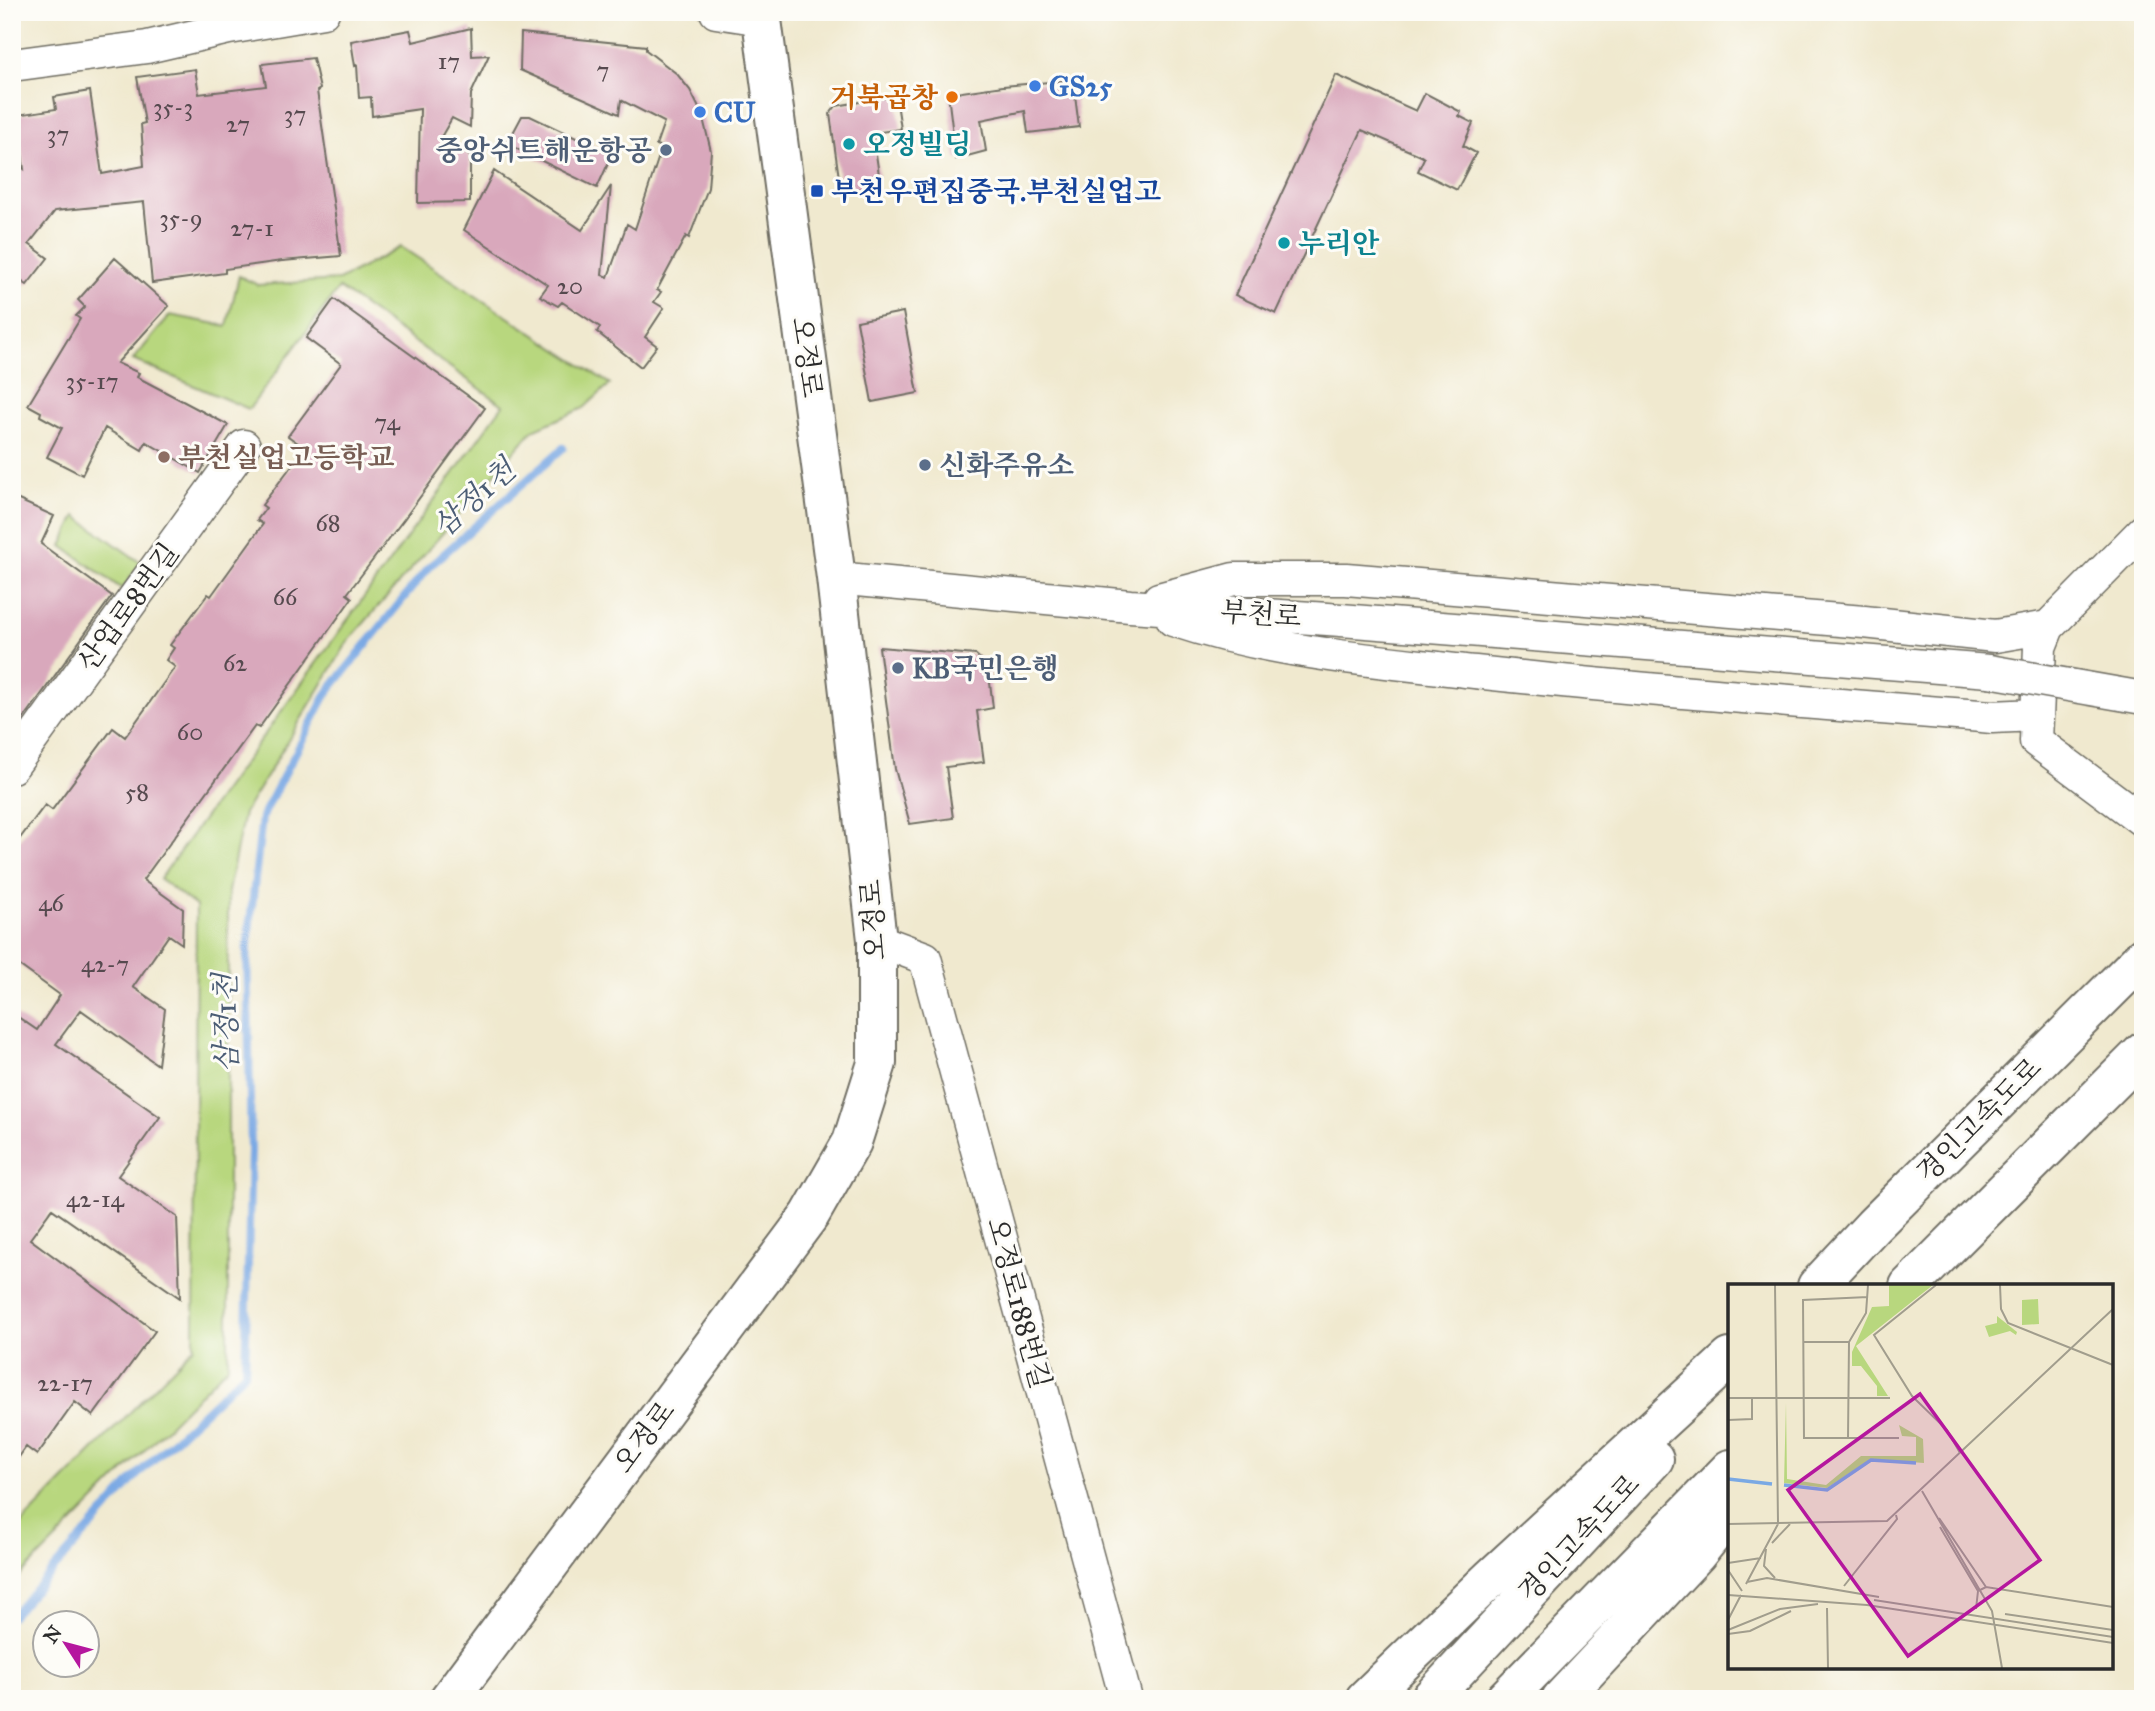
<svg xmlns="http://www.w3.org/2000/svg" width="2155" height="1711" viewBox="0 0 2155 1711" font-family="'IM FELL Great Primer','Noto Serif KR',serif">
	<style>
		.green { fill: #b8d77e; stroke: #728154; stroke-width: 2 }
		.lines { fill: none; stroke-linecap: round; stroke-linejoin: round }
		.stream { stroke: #7aa9e4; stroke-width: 8 }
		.building { fill: #d9a8bc }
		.minor-casing { stroke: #706e64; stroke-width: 35 }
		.major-casing { stroke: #706e64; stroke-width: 42 }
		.highway-casing { stroke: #706e64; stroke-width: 42 }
		.minor { stroke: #fff; stroke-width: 32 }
		.major { stroke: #fff; stroke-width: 38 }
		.highway { stroke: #fff; stroke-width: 38 }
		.minor-bridge-casing { stroke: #706e64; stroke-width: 35; stroke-linecap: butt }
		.minor-bridge { stroke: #fff; stroke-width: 32 }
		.shop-dot { fill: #3f7fe0; stroke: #fdfcf7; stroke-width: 2.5 }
		.food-dot { fill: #e8710a; stroke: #fdfcf7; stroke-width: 2.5 }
		.culture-dot { fill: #0f9aa8; stroke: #fdfcf7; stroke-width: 2.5 }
		.service-dot { fill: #5c6f8a; stroke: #fdfcf7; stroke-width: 2.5 }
		.transit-dot { fill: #1a4fb4; stroke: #fdfcf7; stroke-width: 2.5 }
		.education-dot { fill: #8d6e63; stroke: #fdfcf7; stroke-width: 2.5 }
		.labels { text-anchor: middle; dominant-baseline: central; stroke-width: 6; stroke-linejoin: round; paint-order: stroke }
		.number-label { font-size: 24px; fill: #564a4f }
		.shop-label { font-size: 28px; font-weight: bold; fill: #366cbe; stroke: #fdfcf7; text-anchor: start }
		.food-label { font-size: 28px; font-weight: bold; fill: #c56008; stroke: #fdfcf7; text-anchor: end }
		.culture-label { font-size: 28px; font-weight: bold; fill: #0d838f; stroke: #fdfcf7; text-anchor: start }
		.service-label { font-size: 28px; font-weight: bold; fill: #4e5e75; stroke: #fdfcf7; text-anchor: start }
		.transit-label { font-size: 28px; font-weight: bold; fill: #164399; stroke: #fdfcf7; text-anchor: start }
		.street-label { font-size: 28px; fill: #2b2b2b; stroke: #fdfcf7 }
		.education-label { font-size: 28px; font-weight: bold; fill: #785e54; stroke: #fdfcf7; text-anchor: start }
		.water-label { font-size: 30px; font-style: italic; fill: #4b5d75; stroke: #fdfcf7 }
		.inset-river { fill: none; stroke: #7aa9e4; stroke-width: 3.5 }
		.inset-road { fill: none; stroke: #a19d8d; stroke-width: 2 }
		.view { fill: #b5179e; fill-opacity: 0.15; stroke: #b5179e; stroke-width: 3.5 }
		.inset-edge { fill: none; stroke: #2b2b2b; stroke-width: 3.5 }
	</style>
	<rect width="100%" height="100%" fill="#fdfcf7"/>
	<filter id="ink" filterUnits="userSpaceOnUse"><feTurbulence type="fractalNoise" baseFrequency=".0143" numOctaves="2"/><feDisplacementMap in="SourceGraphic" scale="14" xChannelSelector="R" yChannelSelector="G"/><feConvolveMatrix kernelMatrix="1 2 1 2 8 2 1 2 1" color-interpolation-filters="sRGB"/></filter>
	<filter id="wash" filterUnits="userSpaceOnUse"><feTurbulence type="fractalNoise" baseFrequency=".00686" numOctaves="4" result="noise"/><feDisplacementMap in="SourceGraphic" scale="28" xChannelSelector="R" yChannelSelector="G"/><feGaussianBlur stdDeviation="1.57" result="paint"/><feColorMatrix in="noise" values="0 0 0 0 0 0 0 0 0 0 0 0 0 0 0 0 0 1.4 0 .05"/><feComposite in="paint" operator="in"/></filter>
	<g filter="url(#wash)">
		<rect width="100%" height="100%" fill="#f0e9cf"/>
		<path class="green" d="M401,247L610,384L584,408L533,430L349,640L244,813L228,891V1366L12,1584V1533L194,1347L196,906L160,879L503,405L339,288L249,409L133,360L170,315L227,326L239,276L258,285L339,280Z
			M76,516L141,563L122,589L62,546Z"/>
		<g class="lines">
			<path class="stream" d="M12,1616L137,1475L245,1373L251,1150L247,949L262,817L327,693L428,568L563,448"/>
		</g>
		<g id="blocks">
			<path class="building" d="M471,28L472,56L489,55L471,94L470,127L452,118L441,137L470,156V202L418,203L420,109L372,116L371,97L359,98L357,65L355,66L351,41L410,30L413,42Z
				M521,33L646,46V50L677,74L690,90L702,114L711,151L708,188L689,238L686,236L657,290L661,292L654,302L664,308L645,337L657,346L641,367L597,332L600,327L562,302L558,306L540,296L548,285L464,230L494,171L582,230L611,186L602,275L608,277L627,224L635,229L662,147L656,145L664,122L621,100L619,114L520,70Z
				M313,58L320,89L317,91L341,256L282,261L225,269V273L152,283L144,202L55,211L29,244L48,258L27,285L12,275V160L24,169L17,115L56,109L54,97L90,91L102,174L144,166L141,124L145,123L137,77L195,69L199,94L266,86L262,64Z
				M1336,75L1416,111L1425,93L1461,112L1459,116L1473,123L1463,146L1476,153L1457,190L1418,171L1424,158L1421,156L1362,130L1276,314L1235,295Z
				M1073,80L1079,127L1028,133L1025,111L981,120L986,151L956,159L948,94L1003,86Z
				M896,96L901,129L873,133L879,175L872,176L873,187L841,192L830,114L836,106Z
				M522,116H530L612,155L597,188L507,144Z
				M115,258L169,306L117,363L139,373L137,377L228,425L200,473L146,442L142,450L105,428L82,475L47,457L62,428L40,416L41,412L28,405L80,319L76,316L85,307L78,300Z
				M334,299L485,408L404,519L347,594L352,598L259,728L255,726L143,880L183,909L182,944L169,935L133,987L165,1009L158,1065L81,1010L56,1044L160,1117L118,1176L177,1217L180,1298L52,1209L30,1239L155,1331L93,1416L75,1402L37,1455L26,1447L12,1467V1013L37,1030L60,995L12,960V849L45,805L52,810L113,728L125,737L175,667L166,660L174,648L170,645L208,594L211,596L263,524L257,520L266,508L262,505L305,448L288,436L341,364L306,338Z
				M903,312L918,393L872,402L857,321Z
				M12,497L54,516L41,544L112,596L12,735Z
				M879,647L976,655L988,666L993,708L977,711L984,762L946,767L953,818L910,824L895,769Z"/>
		</g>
	</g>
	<g filter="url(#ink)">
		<use href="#blocks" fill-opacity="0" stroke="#706e64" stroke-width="2"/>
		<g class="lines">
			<defs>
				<path id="minor" d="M716,12L762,19
					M12,65L147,47L229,28L323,12
					M2143,531L2048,627L2040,647L2036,741L2143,821
					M836,578L1130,606L1328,619L1989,671
					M1159,599L1234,579H1346L1864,622L1995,636L2048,627
					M1173,620C1271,653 1373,660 1475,672C1647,691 1820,703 1992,717L2036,715
					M12,767L244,446
					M877,940L925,958L1126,1699"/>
				<path id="major" d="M449,1699L810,1215L852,1142L877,1063V940L836,578L761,12"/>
				<path id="highway" d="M1817,1286L1873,1226L2143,957
					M1909,1286L2143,1052
					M1365,1699L1491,1578L1730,1358
					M1430,1699L1654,1459
					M1505,1699L1730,1469
					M1561,1699L1696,1555L1730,1513"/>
			</defs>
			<use href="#minor" class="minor-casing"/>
			<use href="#major" class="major-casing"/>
			<use href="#highway" class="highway-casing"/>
			<use href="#minor" class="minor"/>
			<use href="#major" class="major"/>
			<use href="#highway" class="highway"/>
			<defs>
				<path id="minor-bridge" d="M1989,671L2143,698"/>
			</defs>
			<use href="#minor-bridge" class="minor-bridge-casing"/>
			<use href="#minor-bridge" class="minor-bridge"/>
		</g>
	</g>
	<g class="shop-dot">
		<circle cx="1035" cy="86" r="7"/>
		<circle cx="700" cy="112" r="7"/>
	</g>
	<circle class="food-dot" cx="952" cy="97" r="7"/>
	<g class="culture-dot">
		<circle cx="849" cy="144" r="7"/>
		<circle cx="1284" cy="243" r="7"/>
	</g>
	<g class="service-dot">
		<circle cx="666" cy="150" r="7"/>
		<circle cx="925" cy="465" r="7"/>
		<circle cx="898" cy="668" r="7"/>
	</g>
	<rect class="transit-dot" x="810" y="184" width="14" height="14" rx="3.5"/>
	<circle class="education-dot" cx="164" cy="457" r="7"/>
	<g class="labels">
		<g class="number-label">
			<text x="449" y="61">17</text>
			<text x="603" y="70">7</text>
			<text x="173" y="107">35-3</text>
			<text x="295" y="114">37</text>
			<text x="238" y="124">27</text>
			<text x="58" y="134">37</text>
			<text x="181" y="218">35-9</text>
			<text x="252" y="228">27-1</text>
			<text x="570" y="286">20</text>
			<text x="92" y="381">35-17</text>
			<text x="387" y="422">74</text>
			<text x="328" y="523">68</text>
			<text x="285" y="597">66</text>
			<text x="235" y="663">62</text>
			<text x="190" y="732">60</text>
			<text x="137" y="792">58</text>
			<text x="51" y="903">46</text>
			<text x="105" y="964">42-7</text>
			<text x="95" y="1199">42-14</text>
			<text x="65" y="1383">22-17</text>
		</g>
		<g class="shop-label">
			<text x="1049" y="86">GS25</text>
			<text x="714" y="112">CU</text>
		</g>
		<g class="food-label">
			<text x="938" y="97">거북곱창</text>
		</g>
		<g class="culture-label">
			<text x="863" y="144">오정빌딩</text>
			<text x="1298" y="243">누리안</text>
		</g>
		<g class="service-label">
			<text x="652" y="150" text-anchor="end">중앙쉬트해운항공</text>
			<text x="939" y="465">신화주유소</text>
			<text x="912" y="668">KB국민은행</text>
		</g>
		<g class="transit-label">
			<text x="831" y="191">부천우편집중국.부천실업고</text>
		</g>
		<g class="street-label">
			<text transform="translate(807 357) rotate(82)">오정로</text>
			<text transform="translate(128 607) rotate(-54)">산업로8번길</text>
			<text transform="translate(1261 614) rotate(4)">부천로</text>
			<text transform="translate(873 920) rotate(-94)">오정로</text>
			<text transform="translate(1979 1120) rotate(-45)">경인고속도로</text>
			<text transform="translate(1019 1303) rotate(75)">오정로188번길</text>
			<text transform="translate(644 1437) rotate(-53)">오정로</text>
			<text transform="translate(1579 1538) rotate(-47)">경인고속도로</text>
		</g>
		<g class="education-label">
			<text x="178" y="457">부천실업고등학교</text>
		</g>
		<g class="water-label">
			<text transform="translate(474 498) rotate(-42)">삼정1천</text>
			<text transform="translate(226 1023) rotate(-91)">삼정1천</text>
		</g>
	</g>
	<g transform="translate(1728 1284)">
		<rect width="385" height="385" fill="#f0e9cf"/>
		<path d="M161,1H205L128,62L160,112H149V102L133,82H124V68L144,23L161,22ZM310,15L311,40L294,41V16ZM269,32L289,48L288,51L282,47L261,53L257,42L269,39ZM58,119L59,195L98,201L133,172H188V153L174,152L171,141L195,155L196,179L143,175L99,204L56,199Z" fill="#b8d77e"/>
		<path class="inset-river" d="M0,195L44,200M56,201L99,206L143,176L188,179"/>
		<path class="inset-road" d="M47,1L50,239M208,1L146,51L184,112L219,146L232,169M272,1L273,25L280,39L385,81M140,13L75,16L76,154H171M75,58H121M0,114H162M0,136L24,135V114M120,154L121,58L138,29L140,1M194,207L264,327L274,384M211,234L258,303M0,240L159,237L385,25M212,243L250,307L248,325M44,259L62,240M38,265L36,282L47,294M0,279L33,274M0,286L14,307M19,298L39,294L151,313M18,300L50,240M116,302L169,235L168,231M250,307L258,303L385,323M0,311L139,321L385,359M146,316L385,353M99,324L100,384M277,330L385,346M0,336L13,311M0,346L52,325L90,320M0,350L22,347L63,327"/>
		<path class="view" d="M192,110L312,276L180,372L60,206Z"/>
		<rect width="385" height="385" class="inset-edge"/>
	</g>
	<rect width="2155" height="1711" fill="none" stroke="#fdfcf7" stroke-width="42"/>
	<g transform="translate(66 1644) rotate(306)"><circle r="33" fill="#fdfcf7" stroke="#a9a8a5" stroke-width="2"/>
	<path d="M0-5L12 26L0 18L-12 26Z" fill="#b5179e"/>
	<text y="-10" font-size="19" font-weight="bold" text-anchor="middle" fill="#2b2b2b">N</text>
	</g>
</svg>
